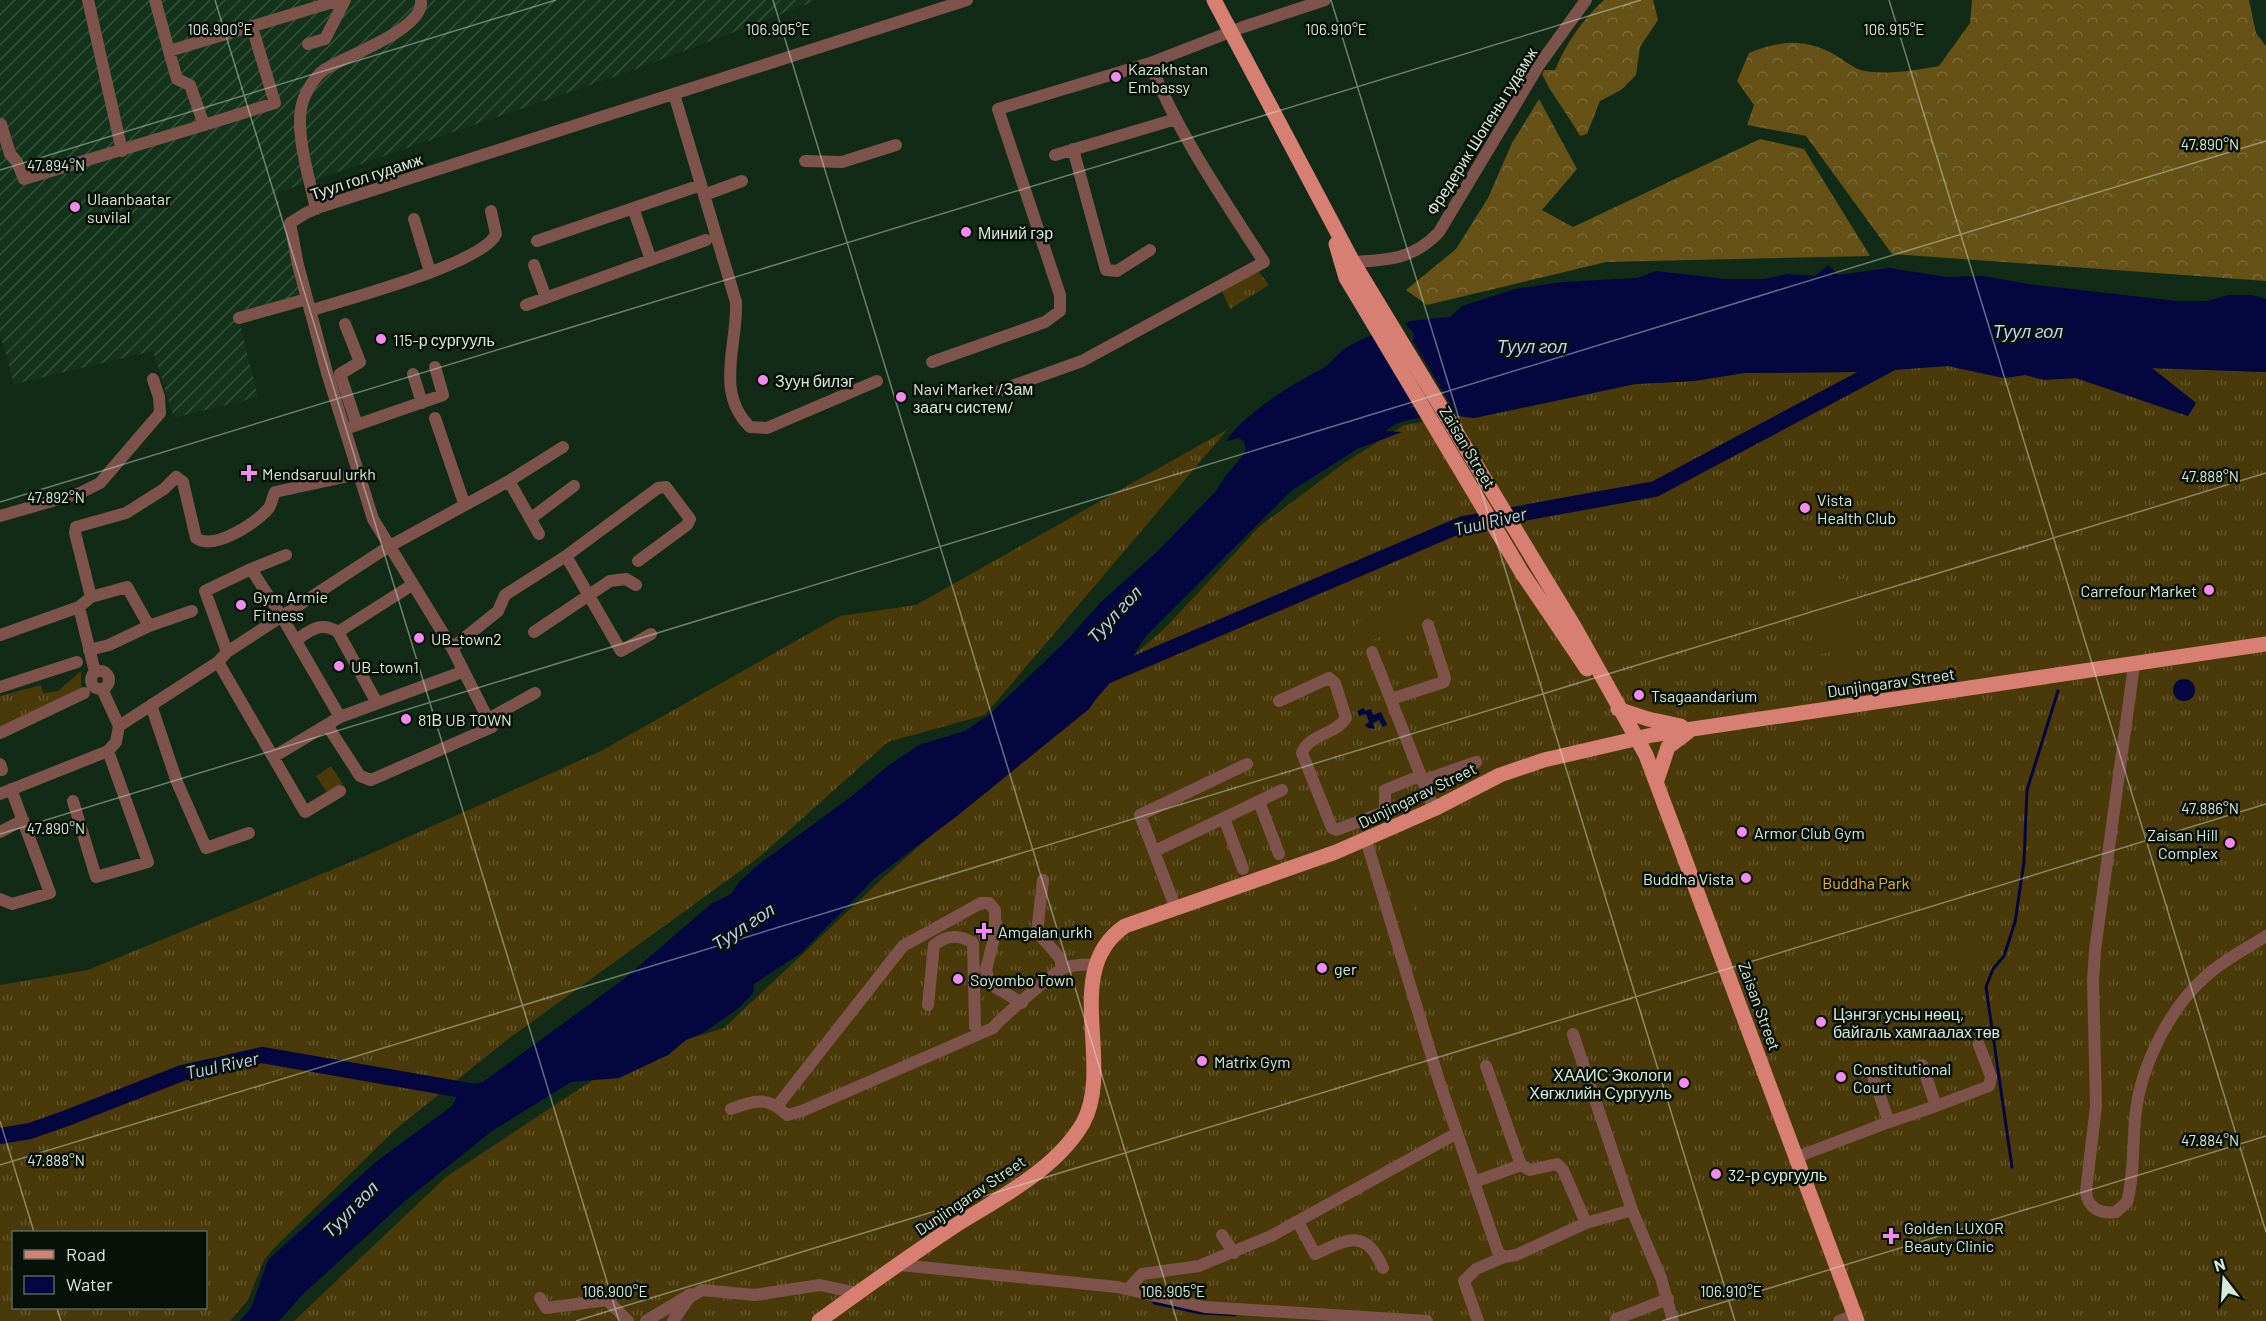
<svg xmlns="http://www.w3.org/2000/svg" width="2266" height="1321" viewBox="0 0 2266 1321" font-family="Barlow,sans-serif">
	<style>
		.industrial { fill: url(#industrial-furrows) }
		.grass { fill: url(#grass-tufts); fill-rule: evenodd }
		.forest { fill: url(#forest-crowns) }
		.pitch { fill: #4a3909 }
		.water { fill: #040640 }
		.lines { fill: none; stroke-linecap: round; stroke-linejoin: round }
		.stream { stroke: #040640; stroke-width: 3 }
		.river { stroke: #040640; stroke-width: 16 }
		.minor { stroke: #7e534c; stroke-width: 12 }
		.major { stroke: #d87f73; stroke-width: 15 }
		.ticks { fill: none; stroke: #d8e8da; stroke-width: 1.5; stroke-opacity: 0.45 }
		.poi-dot { fill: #f489f0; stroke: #061007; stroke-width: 2 }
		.labels { text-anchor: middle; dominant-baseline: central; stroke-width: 5; stroke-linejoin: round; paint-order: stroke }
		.poi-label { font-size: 16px; fill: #d8e8da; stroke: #061007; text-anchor: start }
		.street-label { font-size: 16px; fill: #d8e8da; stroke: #061007 }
		.park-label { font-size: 16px; fill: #edba16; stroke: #061007 }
		.water-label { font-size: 18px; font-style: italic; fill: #bdcefb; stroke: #061007 }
		.ticks-label { font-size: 15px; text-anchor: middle; fill: #d8e8da; stroke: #061007; stroke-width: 5; stroke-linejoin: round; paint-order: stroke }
	</style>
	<defs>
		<pattern id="industrial-furrows" width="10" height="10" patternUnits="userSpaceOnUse" patternTransform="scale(1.5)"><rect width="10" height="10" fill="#13341a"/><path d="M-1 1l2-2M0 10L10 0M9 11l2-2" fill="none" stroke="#35513b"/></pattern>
		<pattern id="grass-tufts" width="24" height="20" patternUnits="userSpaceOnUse" patternTransform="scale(1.5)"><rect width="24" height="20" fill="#4a3909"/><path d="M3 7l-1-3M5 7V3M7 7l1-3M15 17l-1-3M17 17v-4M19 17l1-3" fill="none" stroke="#63562c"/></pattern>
		<pattern id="forest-crowns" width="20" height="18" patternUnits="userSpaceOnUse" patternTransform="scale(1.5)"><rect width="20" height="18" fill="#665116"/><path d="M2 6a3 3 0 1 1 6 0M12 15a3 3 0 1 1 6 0" fill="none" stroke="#7b6a37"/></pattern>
	</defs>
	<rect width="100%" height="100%" fill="#112b16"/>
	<path class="industrial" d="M0,0H818L639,68L277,193L303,306L240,324L258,397L174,418L153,351L14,384L0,333Z"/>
	<path class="grass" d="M1258,271L1269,285L1230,309L1222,291Z
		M1948,366L2004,378L2025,375L2054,379L2076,378L2188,416L2196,403L2151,368L2266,372V1321H294L446,1177L626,1058L724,1028L883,878L1168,625L1260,526L1343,464L1404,425L1458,416L1474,418L1635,384L1694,381L1744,373L1845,372Z
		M1228,429L985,715L888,742L758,858L507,1040L396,1129L274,1248L264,1260L248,1300L230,1321H0V985L88,970L363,857L601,751L840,616L916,605ZM14,1232H206V1308H14Z
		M81,671V688L0,726V696L41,685L43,693L58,691Z"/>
	<path class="forest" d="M1604,0H1653L1658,20L1640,47L1636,75L1621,90L1600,101L1587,134L1580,136C1568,114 1552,96 1542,74L1544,70H1555C1567,42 1582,20 1604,0Z
		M1972,0H2249L2256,33L2266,46V281L1892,254L1806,136L1747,125L1754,105L1737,81L1749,53C1781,40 1806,38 1837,56C1845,61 1856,70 1865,71C1890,75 1916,70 1939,66L1970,23Z
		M1539,99L1577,169L1542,210L1573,227L1760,139L1804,149L1870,256L1606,262L1427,305L1406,290L1456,249L1488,198L1512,143Z"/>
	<path class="pitch" d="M1844,579L1854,649L1817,654L1808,583Z
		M1427,597L1434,617L1364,643L1356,624Z
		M1855,655L1858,675L1819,681L1815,661Z
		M331,766L343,784L328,794L316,776Z
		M1173,804L1184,832L1168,839L1156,811Z
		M1403,873L1424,946L1409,951L1388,879Z
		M1978,933L1984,956L1962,962L1956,939Z"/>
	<path class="water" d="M1829,265L1838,275L1889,268L1947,277L1983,276L2028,284L2177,301H2207L2228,295H2252L2266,299V372L2152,368L2196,403L2188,416L2076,378L2044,380L2025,375L2004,378L1948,366L1865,372L1744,373L1694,381L1635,384L1474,418L1458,416L1413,341L1414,333L1405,324L1410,321L1450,317L1462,306L1515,289L1562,282L1637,278L1656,271L1725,279H1764L1788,274L1815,276Z
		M1380,331L1421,400L1407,408L1425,406L1430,415L1397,423L1385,431L1402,432L1357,449L1291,491L1147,635C1139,644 1136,654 1129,662C1116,679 1100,691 1089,709L957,816L876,877L801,953L754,984L753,993L739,1008L703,1033L686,1040L668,1055L619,1078L571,1082L492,1131L406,1200L302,1295L279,1321H240L251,1308L268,1260L377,1161L452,1106C459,1091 467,1085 483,1082L624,979L711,904L731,894L739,882L758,865L852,796L889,765L919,745L965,731L990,714L1067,640L1101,602L1159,550L1217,490C1224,475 1237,465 1246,450L1244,442L1239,438L1226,441C1244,414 1293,383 1322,369C1330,365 1335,356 1343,350C1354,342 1368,337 1380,331Z
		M2173 690a11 11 0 1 1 22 0a11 11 0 1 1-22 0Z
		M1364,708L1365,711L1371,709L1373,715L1381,712L1387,725L1383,727L1379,720L1373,723L1375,729L1368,728L1365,725L1369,722L1366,714L1359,716L1357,711Z"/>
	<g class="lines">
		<path class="stream" d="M2012,1167L1986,987L1993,969L2004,956L2015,922L2024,862L2027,790L2058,691
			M1154,1303L1201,1313L1235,1315"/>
		<path class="river" d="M1104,677L1463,524L1655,489L1897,360
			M0,1136L30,1131L67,1118L182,1073L262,1055L486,1094"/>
		<path class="minor" d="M88,0L122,151
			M155,0L169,51L340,0
			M308,44L325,39L345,0
			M169,51L177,79L190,85L204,125L275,103L252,27
			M674,94L736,302C738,344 714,392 750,427L767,428L877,381
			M1,124L10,154L17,162L24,179L204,125
			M1073,149L1106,270L1117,271L1150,250
			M1055,155L1176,119
			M805,161L842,162L896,145
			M704,195L742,181
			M633,208L651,260
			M316,209C310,181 296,136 301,109C303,96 313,78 324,70C344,56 425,30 421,0
			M414,219L430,272
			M537,241L701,185
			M1353,262C1389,260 1414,259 1439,232L1539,65L1586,0
			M534,265L546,298
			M526,305L706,240
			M310,311C345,299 483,264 496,234L491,211
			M239,318L307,299
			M345,324L360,362L340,374L357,425
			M932,362L1045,322L1060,311V295L998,109L1150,63L1243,27L1325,0
			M413,374L422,403
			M1001,390L1082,361L1264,262C1223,198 1178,134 1150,63
			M435,418L464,503
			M345,429L443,395L435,367
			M509,481L563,447
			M0,516L80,493L100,483L160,413L159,397L153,379
			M530,519L574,486
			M566,556L621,651L651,634
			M251,569L282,617L340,717
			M79,607L91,597L75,533L76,527L126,513L164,489L176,477L183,482L196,538C214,551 256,523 268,509C272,505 272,497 275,492L358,474
			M149,626L192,611
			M338,632L412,585
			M534,632L610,581L626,579L636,585
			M0,635L79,607L95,672
			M296,640C311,630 321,621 338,632L377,703
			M452,648L498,611L505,595L566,556L658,488L666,487L690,519L687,525L638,561
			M89,650L109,645L149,626L127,587L91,597
			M227,652L205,591L251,569L286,555
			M1372,652L1434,809
			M218,662L305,812L340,791
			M2134,665L2095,950L2093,981L2096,1106L2086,1191C2087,1208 2100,1214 2116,1212L2127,1202C2135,1173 2132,1140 2136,1110C2142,1064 2170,1008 2205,977C2223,960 2246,949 2266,936
			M91 680a9 9 0 1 1 18 0a9 9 0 1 1-18 0Z
			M0,687L77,662
			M102,689L119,726L218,662L227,652L388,547L509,481L539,534
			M1391,699L1444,682L1445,678L1428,625
			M1279,701L1329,678L1335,683L1346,718C1335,735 1309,734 1302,753L1332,828L1336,830L1385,812V790L1420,776
			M151,705L177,782L206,848L249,833
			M490,718L535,693
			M327,725L360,776L371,780L492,727L452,648L373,519L327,373L298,265L290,223L306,213L320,207L967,0
			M0,733L84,693
			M273,757L340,717L462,672
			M0,764L2,770
			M1422,781L1476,762
			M0,794L108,751L116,742L119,726
			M73,801L96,877L148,862L108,751
			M1259,802L1279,854
			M1224,818L1243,869
			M0,832L23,820
			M1366,840L1440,1084L1498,1252L1504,1257L1516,1255L1586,1223L1632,1210L1573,1034
			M1155,851L1282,790
			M1043,880L1037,932L1060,958L1062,969
			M0,899L12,904L50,893L11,789
			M1176,909L1140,815L1247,764
			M928,1005L934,945C947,935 959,934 973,943L975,1026
			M1486,1066L1521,1165
			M778,1105L903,946L981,903H989L995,910V934L986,970L990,984L1022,1003
			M1936,1106L1989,1086L1991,1077L1979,1045
			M731,1109C756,1100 767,1096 787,1115L802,1111L993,1028C1001,1018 1054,972 1064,968C1074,965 1087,964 1097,965
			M1889,1122L1936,1106L1922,1065
			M1797,1157L1889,1122L1873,1077
			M1474,1182L1521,1165L1530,1170L1557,1164L1563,1170L1586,1223
			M1632,1210L1661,1278L1673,1321
			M1298,1222L1315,1254C1348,1239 1366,1228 1383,1268
			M1222,1235L1234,1253
			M900,1265L1117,1287L1205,1307L1427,1321
			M1128,1289L1142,1274L1199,1266L1271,1236L1457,1133
			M540,1298L546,1308L607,1300L628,1321
			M1616,1319L1668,1299
			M646,1321L691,1294
			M673,1321L689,1298L702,1290L755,1295L820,1285L858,1293
			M1478,1321L1464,1281L1476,1269L1504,1257
			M1839,1321L1854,1315"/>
		<path class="major" d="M1214,0L1353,262L1575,628L1646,755L1857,1321
			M1336,244L1346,278L1361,303L1522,573L1587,669
			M1618,709L1648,719L1681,726
			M1657,780L1668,747L1688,732
			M819,1321C863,1289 908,1257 953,1227C997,1199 1056,1170 1083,1123C1115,1064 1060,970 1125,926L1336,852L1434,809L1500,775L1544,760L1652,735L2266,644"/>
	</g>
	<path class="ticks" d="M215,0L619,1321M773,0L1177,1321M1331,0L1735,1321M1889,0L2266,1232M0,170L556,0M0,502L1641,0M0,834L2266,141M0,1121L34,1232M0,1165L2266,473M57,1308L61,1321M576,1321L2266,804M1662,1321L2266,1136"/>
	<g class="poi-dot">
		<circle cx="1116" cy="77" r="6"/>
		<circle cx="75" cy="207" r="6"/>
		<circle cx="966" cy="232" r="6"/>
		<circle cx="381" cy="339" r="6"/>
		<circle cx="763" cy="380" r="6"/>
		<circle cx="901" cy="397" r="6"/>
		<path d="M246 464h6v6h6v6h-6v6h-6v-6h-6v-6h6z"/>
		<circle cx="1805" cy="508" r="6"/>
		<circle cx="2209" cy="590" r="6"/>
		<circle cx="241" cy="605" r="6"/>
		<circle cx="419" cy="638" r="6"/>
		<circle cx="339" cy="666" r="6"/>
		<circle cx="1639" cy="695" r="6"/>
		<circle cx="406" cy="719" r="6"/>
		<circle cx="1742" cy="832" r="6"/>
		<circle cx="2230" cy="843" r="6"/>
		<circle cx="1746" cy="878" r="6"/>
		<path d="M981 922h6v6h6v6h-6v6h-6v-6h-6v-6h6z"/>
		<circle cx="1322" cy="968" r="6"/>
		<circle cx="958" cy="979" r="6"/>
		<circle cx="1821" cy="1022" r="6"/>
		<circle cx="1202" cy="1061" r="6"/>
		<circle cx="1841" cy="1077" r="6"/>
		<circle cx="1684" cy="1083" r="6"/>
		<circle cx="1716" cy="1174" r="6"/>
		<path d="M1888 1227h6v6h6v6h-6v6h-6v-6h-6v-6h6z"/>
	</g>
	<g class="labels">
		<g class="poi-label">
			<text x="1128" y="68">Kazakhstan<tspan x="1128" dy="18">Embassy</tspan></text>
			<text x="87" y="198">Ulaanbaatar<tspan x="87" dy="18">suvilal</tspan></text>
			<text x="978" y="232">Миний гэр</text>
			<text x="393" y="339">115-р сургууль</text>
			<text x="775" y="380">Зуун билэг</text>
			<text x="913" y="388">Navi Market /Зам<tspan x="913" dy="18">заагч систем/</tspan></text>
			<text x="262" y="473">Mendsaruul urkh</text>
			<text x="1817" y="499">Vista<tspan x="1817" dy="18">Health Club</tspan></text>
			<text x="2197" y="590" text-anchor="end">Carrefour Market</text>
			<text x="253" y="596">Gym Armie<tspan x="253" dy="18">Fitness</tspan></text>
			<text x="431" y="638">UB_town2</text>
			<text x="351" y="666">UB_town1</text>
			<text x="1651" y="695">Tsagaandarium</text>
			<text x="418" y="719">81В UB TOWN</text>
			<text x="1754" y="832">Armor Club Gym</text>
			<text x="2218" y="834" text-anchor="end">Zaisan Hill<tspan x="2218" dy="18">Complex</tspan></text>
			<text x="1734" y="878" text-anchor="end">Buddha Vista</text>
			<text x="998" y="931">Amgalan urkh</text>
			<text x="1334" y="968">ger</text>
			<text x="970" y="979">Soyombo Town</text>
			<text x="1833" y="1013">Цэнгэг усны нөөц,<tspan x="1833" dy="18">байгаль хамгаалах төв</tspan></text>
			<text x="1214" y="1061">Matrix Gym</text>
			<text x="1853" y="1068">Constitutional<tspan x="1853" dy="18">Court</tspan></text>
			<text x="1672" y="1074" text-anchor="end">ХААИС Экологи<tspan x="1672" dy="18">Хөгжлийн Сургууль</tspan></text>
			<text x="1728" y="1174">32-р сургууль</text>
			<text x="1904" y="1227">Golden LUXOR<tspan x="1904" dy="18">Beauty Clinic</tspan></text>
		</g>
		<g class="street-label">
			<text transform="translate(1481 131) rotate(-58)">Фредерик Шопены гудамж</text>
			<text transform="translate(366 176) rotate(-18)">Туул гол гудамж</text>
			<text transform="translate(1468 447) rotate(59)">Zaisan Street</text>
			<text transform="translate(1891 682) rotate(-8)">Dunjingarav Street</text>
			<text transform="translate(1417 795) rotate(-26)">Dunjingarav Street</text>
			<text transform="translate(1760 1006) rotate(70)">Zaisan Street</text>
			<text transform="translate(970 1195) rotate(-34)">Dunjingarav Street</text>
		</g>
		<g class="park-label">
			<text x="1866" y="882">Buddha Park</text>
		</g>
		<g class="water-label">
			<text x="2028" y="331">Туул гол</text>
			<text x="1532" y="346">Туул гол</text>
			<text transform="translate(1490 521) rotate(-13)">Tuul River</text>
			<text transform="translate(1114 614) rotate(-47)">Туул гол</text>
			<text transform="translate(743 926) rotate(-33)">Туул гол</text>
			<text transform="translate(222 1065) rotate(-12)">Tuul River</text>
			<text transform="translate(350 1209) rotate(-46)">Туул гол</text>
		</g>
	</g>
	<g class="ticks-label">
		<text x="220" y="35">106.900°E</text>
		<text x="1336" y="35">106.910°E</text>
		<text x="778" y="35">106.905°E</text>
		<text x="1894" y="35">106.915°E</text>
		<text x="2210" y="150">47.890°N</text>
		<text x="56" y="171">47.894°N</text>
		<text x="2210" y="482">47.888°N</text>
		<text x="56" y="503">47.892°N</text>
		<text x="2210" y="814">47.886°N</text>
		<text x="56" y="834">47.890°N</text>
		<text x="2210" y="1146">47.884°N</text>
		<text x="56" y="1166">47.888°N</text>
		<text x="615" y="1297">106.900°E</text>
		<text x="1173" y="1297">106.905°E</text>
		<text x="1731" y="1297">106.910°E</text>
	</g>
	<rect x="12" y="1231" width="195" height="78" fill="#061007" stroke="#5a665b" stroke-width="1.5"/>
	<rect x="24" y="1250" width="30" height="9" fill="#d87f73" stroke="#5a665b" stroke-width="1.5"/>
	<text x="66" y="1261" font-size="18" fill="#d8e8da">Road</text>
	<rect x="24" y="1276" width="30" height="18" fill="#040640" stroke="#5a665b" stroke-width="1.5"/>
	<text x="66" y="1291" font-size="18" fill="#d8e8da">Water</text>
	<g transform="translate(2224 1279) rotate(343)" stroke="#061007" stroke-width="4.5" paint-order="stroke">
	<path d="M0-4.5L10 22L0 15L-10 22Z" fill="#d8e8da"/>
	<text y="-9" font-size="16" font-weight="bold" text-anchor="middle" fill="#d8e8da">N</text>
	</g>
</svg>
